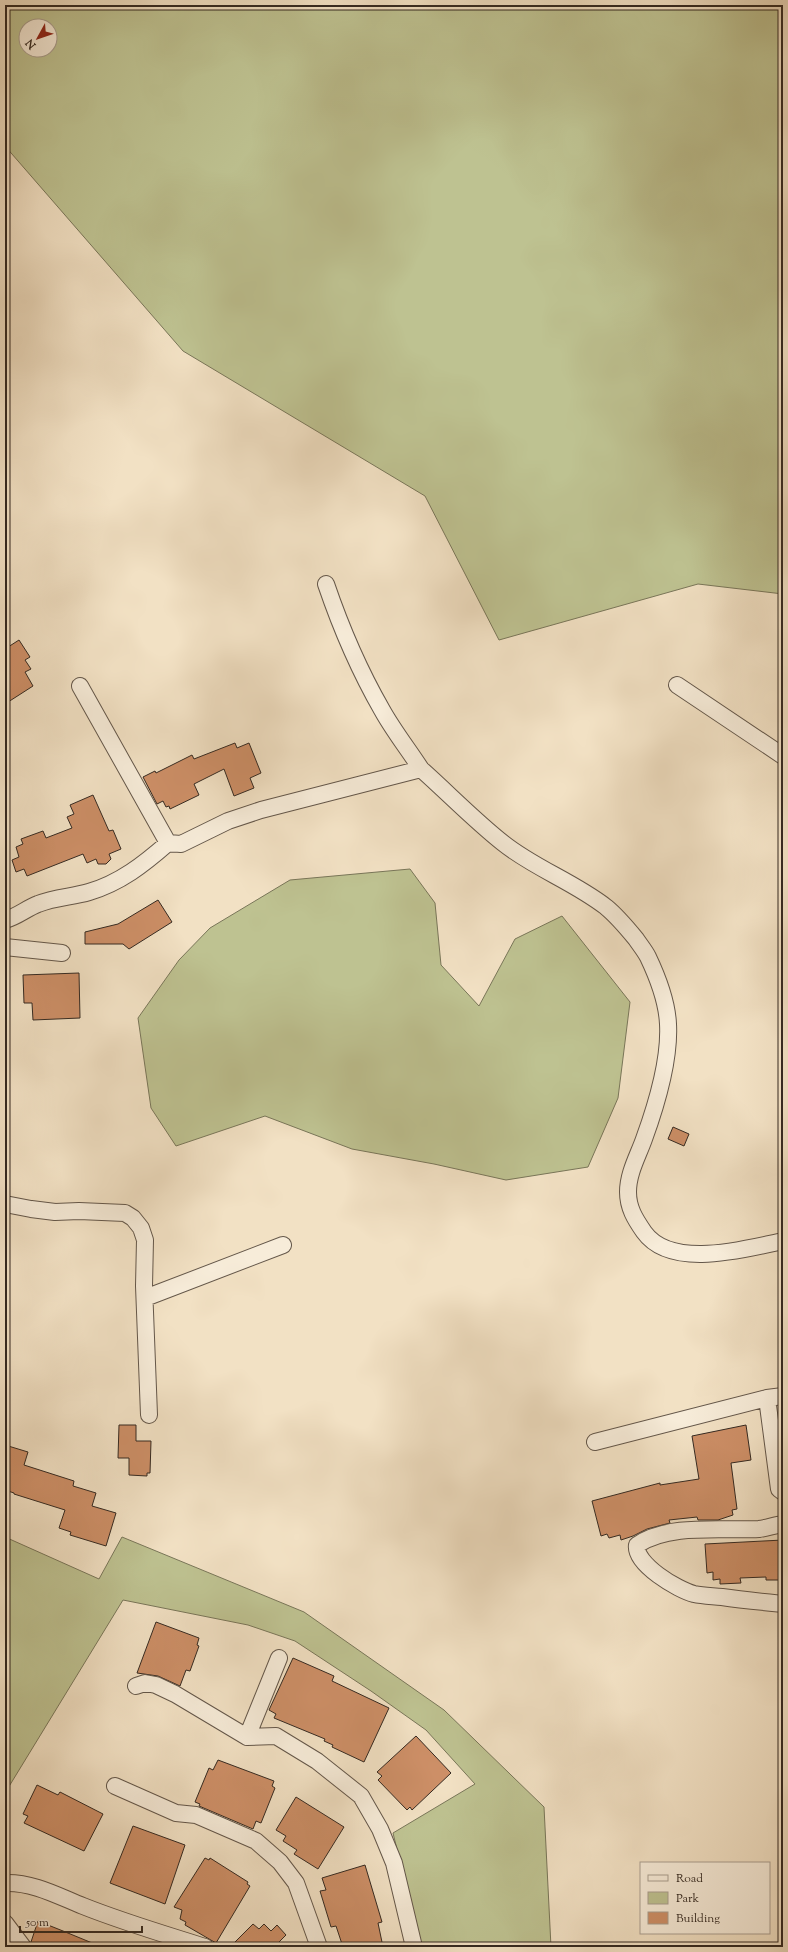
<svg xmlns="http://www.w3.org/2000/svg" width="788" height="1952" viewBox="0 0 788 1952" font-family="'Sorts Mill Goudy',serif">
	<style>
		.green { fill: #bec291; stroke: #797659; fill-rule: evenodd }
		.building { fill: #cd8f67; stroke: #342921 }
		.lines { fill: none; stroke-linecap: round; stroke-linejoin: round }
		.minor-casing { stroke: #64574a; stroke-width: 18 }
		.minor { stroke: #f7ecd9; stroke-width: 16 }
	</style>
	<rect width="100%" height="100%" fill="#f2e1c4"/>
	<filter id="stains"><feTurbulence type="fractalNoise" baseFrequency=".005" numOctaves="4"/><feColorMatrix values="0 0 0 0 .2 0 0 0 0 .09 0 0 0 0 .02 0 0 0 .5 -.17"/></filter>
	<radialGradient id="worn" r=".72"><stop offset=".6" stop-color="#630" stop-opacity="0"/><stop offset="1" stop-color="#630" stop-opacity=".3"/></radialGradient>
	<path class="green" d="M5,5H783V594L698,584L499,640L425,496L183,351L5,146ZM26,26H50V50H26Z
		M410,869L435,903L441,965L479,1006L515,939L562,916L630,1002L618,1098L588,1167L506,1180L434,1164L352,1149L265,1116L176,1146L151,1108L138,1018L179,960L210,928L290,880Z
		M5,1537L99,1579L122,1537L304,1612L444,1710L544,1807L551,1947H421L393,1833L475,1784L426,1730L371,1691L295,1641L248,1625L123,1600L5,1793Z"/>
	<path class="building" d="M19,640L30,657L25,660L31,669L25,672L33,686L5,704V649Z
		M235,743L237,748L249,743L261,773L250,778L254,788L234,796L224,769L194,784L199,795L170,809L169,806L166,807L163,801L157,804L143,777L155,771L156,773L192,755L194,759Z
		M93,795L109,831L113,830L121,849L109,854L111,859L106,864H98L96,859L87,863L83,854L27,876L24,869L16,872L12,860L19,857L16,847L23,844L21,839L43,831L46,838L72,828L67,817L74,814L70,805Z
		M158,900L172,922L129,949L123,944H85V932L118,924Z
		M79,973L80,1018L33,1020L32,1003H24L23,975Z
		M673,1127L689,1134L684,1146L668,1139Z
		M119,1425H136V1441H151L150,1473H147V1476L129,1475V1458H118Z
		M746,1425L751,1460L731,1463L737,1509L732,1510L733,1515L718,1520H698L697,1517L669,1520L670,1523L647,1529L633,1536L621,1540L620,1535L609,1538L607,1534L601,1536L592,1501L660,1483V1485L699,1479L692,1436Z
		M5,1445L28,1452L24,1465L74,1481L73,1486L96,1493L92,1506L116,1513L106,1546L70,1535L71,1532L59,1528L65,1510L14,1494V1493L5,1490Z
		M783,1540V1580H766V1577L740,1578L741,1583L720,1584V1579L713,1580V1572L707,1573L705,1544Z
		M156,1622L199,1638L197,1645L199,1646L190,1671L186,1670L180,1686L158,1676L137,1673Z
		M293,1658L334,1676L332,1681L389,1708L364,1762L332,1747L333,1745L324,1741L325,1739L274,1718L276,1714L269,1710Z
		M416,1736L451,1773L412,1810L410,1807L407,1810L378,1780L382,1776L377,1772Z
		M218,1760L274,1781L272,1786L275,1788L261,1823L256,1821L253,1829L199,1806L200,1804L195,1802L209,1768L213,1770Z
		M37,1785L58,1795L60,1792L103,1814L84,1851L24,1823L28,1816L23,1814Z
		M296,1797L344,1827L318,1869L294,1854L297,1850L283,1841L286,1836L276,1830Z
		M133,1826L185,1845L165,1904L110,1883Z
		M205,1858L209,1860L210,1858L248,1882L247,1884L250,1886L216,1943L185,1925L186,1922L180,1919L182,1910L174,1907Z
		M365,1865L382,1922L378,1923L383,1947H343L336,1926L331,1927L320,1891L326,1890L322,1878Z
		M38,1921L63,1931L102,1947H32L31,1942Z
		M253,1924L259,1929L264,1924L271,1931L277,1925L286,1935L274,1947H230Z"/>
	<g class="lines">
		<defs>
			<path id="minor" d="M326,584C341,628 359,670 382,710C393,730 408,749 421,769
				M677,685L783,756
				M80,686L168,843
				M5,920C17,917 27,908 38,904C55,897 72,897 89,892C120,883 144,864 168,843L181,844L228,821L261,810L421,769C448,793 474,820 503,843C534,868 574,882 606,907C617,916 627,928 636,939C640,945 645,951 648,957C658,978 667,1002 668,1024C670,1060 656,1106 644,1139C638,1156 628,1173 628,1192C628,1208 635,1219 644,1232C671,1270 745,1249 783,1241
				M5,947L62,953
				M5,1204L31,1209L55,1212L79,1211L125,1213L133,1218L141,1228L145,1240L144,1286L149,1415
				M145,1298L283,1245
				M767,1398L779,1489L783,1492
				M595,1442L767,1398L783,1396
				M783,1524C775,1525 767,1528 759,1529C722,1531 669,1523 637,1545C634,1564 678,1590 694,1594C703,1596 713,1596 722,1597C742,1600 763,1602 783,1604
				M136,1686L145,1683L156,1685L175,1694L247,1737L276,1736L317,1761L361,1796L380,1829L394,1863L414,1947
				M247,1737L279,1658
				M115,1786L176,1813L196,1815L256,1841L280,1862L296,1883L319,1947
				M5,1883C33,1882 58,1896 83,1906C123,1922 164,1934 205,1947
				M5,1923L23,1947"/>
		</defs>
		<use href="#minor" class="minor-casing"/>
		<use href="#minor" class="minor"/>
	</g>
	<rect width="788" height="1952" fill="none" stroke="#f2e1c4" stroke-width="20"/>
	<rect x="6" y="6" width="776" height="1940" fill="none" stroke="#342921" stroke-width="2"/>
	<rect x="10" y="10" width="768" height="1932" fill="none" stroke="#342921"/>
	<rect x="640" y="1862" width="130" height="72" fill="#f7ecd9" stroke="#a99e8f"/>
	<rect x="648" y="1875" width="20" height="6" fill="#f7ecd9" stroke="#a99e8f"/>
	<text x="676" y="1882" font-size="12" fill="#342921">Road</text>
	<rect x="648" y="1892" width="20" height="12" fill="#bec291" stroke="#a99e8f"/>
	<text x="676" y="1902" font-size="12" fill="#342921">Park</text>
	<rect x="648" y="1912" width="20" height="12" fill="#cd8f67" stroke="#a99e8f"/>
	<text x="676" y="1922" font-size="12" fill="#342921">Building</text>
	<g transform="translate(38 38) rotate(230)"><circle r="19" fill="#f7ecd9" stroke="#a99e8f"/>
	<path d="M0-3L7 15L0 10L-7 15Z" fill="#8f2418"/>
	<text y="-6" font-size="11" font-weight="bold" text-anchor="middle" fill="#342921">N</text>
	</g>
	<path d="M20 1926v6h122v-6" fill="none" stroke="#342921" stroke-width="2"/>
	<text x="26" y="1926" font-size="12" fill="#342921" stroke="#f7ecd9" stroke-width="3" paint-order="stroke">50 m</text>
	<rect width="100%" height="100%" filter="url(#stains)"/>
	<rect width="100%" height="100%" fill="url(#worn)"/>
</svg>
